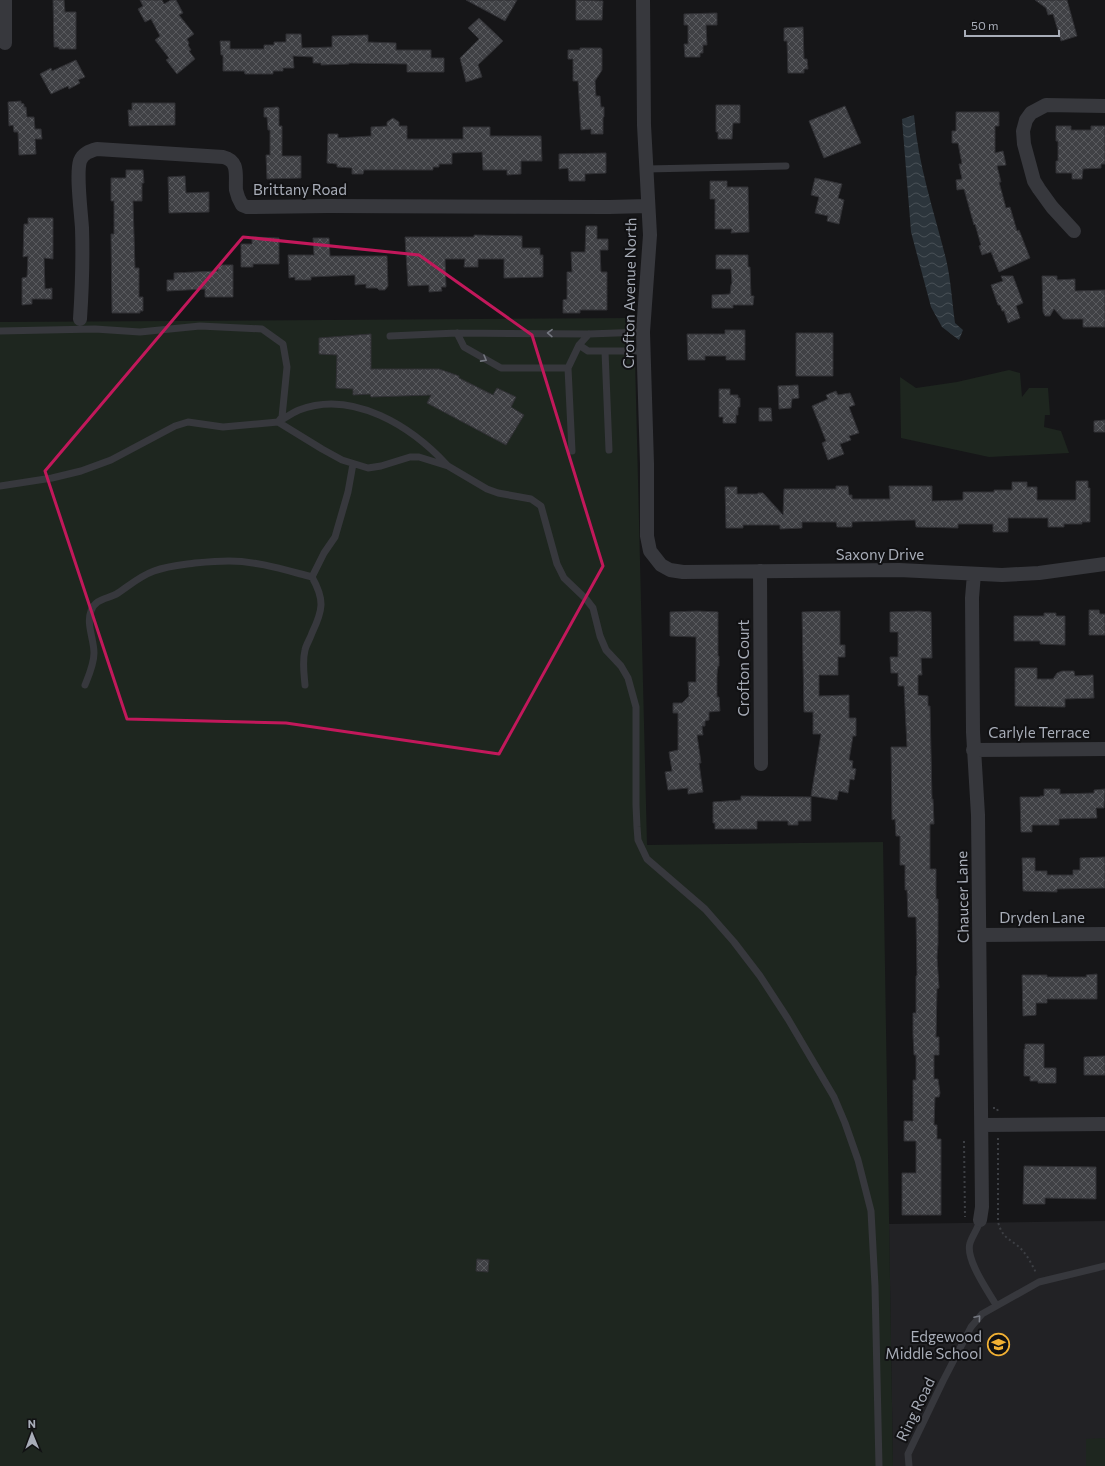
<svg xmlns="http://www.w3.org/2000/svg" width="1105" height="1466" viewBox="0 0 1105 1466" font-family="Commissioner,sans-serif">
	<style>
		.built { fill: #222225 }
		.green { fill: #1e261f }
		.water { fill: url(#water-waves) }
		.building { fill: url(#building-cross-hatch); stroke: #303034 }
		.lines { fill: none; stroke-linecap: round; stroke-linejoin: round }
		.path { stroke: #3d3f44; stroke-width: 2; stroke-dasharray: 2 3; stroke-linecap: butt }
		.service { stroke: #37383d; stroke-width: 7 }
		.minor { stroke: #37383d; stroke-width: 14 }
		.oneway { stroke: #757881 }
		.marked { fill: none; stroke: #c2185b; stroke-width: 3; stroke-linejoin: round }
		.labels { text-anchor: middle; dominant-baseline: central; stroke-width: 4; stroke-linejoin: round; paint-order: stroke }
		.street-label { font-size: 15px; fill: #a8adb8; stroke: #111113 }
		.poi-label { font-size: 15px; fill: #a8adb8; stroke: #111113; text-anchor: end }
	</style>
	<defs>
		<pattern id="water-waves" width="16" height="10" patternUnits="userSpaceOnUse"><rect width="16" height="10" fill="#2c353c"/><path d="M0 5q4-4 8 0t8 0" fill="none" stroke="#485056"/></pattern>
		<pattern id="building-cross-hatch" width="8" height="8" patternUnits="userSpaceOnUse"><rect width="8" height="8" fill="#404145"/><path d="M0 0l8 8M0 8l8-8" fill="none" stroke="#595a5e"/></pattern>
	</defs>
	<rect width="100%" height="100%" fill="#161618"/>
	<path class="built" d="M1105,1221V1466H893L889,1224Z"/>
	<path class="green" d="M634,318L647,845L883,842L893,1466H0V322Z
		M1009,370L1020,373L1022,397L1029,388H1048L1050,415H1045L1044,427L1061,431L1069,453L989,457L901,438L900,377L916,388L957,382Z
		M1105,1438V1466H1086V1439Z"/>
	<path class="water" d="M914,115C918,165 934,211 946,259C951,280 952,302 955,323L963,330L959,340L942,327L931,307L911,232L902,119Z"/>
	<path class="building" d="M53,0H64L65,12H76V49H59V47H54Z
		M140,0H162L164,4L171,0H176L183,13L179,15L194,34L187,39L189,43L188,45L191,50L189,51L195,59L177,74L166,60L169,58L155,40L160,36L151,19L145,22L138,9L143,6Z
		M466,0H517L505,21Z
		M576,0L603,1L602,20H576Z
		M1035,0H1067L1077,36L1061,41L1053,14L1048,15L1046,8Z
		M717,13V25H706L707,45H703V53H700V57H685L684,44H688V25H684V14Z
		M479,18L503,41L478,65L482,77L466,82L460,58L479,39L468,28Z
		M803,27L804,59H807L808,69H804V73H788L787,41H784V28Z
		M286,34H301L302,48L332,47V36L368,35V42L396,43V50H431V58H444V72H407V64L349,63V64L321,65V63H313V57L293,56L294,68H283V71H273V74H245L244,71H223V55H221L220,41H230V49H264V45H274V42H286Z
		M580,48H601V49H602V70L595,81L596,96H600L601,107H604V117H603V134H591V129L581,130L578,81H573V59H568V50H580Z
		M76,60L85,77L78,80L80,83L69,89L68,86L51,94L40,74L51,68L52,71Z
		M21,101V103L24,104V107H26L27,117H34L35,129H41L42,139H35L36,154L19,155L18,132H14L13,125L9,126L8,102Z
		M132,103H175V125L129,126L128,110H132Z
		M716,105H740V123H733L732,139H718V132H716Z
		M845,106L861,143L824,158L809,121Z
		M278,107L279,108V126H282V156H301V178L267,179L266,155H270V130H268L267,117H264V108Z
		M956,112H999V126H995V153L1003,151L1006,165L997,166L1001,182H999L1006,208L1010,207L1017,231L1019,230L1030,258L999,272L991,252L982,255L979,246L981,245L975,224L974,225L964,189L957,190L956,180L962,179L959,164H962L958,143H952V131H956Z
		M393,118L399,122V126H407V139H463V127H490V136H541L542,161H521V174L507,175V170H483L482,152L452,153V164H439V167H433V170H364L363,174H352V168L337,167V164L327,163L328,134H338V138L371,136V127L387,126V122Z
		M1056,126H1071V130H1091V126H1105V164H1101V168L1083,169L1082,179H1072V173H1056V161H1058V141H1056Z
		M606,153V173L585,174V181H569L568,168L559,169V154Z
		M126,170H143L144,183H142V201H133L135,268H139V297H143V311H140V313H112L111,234H114V201H111V178H126Z
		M185,176L186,193L209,192V212L169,213L168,177Z
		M815,178L842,184L838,198L844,200L839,224L827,221L828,216L815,213L819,197L811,195Z
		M710,181H727V187H748L749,232L731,233L732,229H715V199H710Z
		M28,218H53V259L44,258L45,289L52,288V299H32V304L22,305V278L27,277L28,256L23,257L24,224H28Z
		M586,226H597V239H608V250H600L601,272H607V310H580V313H563V300L567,299V272H572L571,252H585Z
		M474,235L522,236V248H540V255H543V277L504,278V259H478V267H464L465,259H445L446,287H441L442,291L429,292V285L408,286L405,237H474Z
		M252,237L279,238V264H253V267H241V244H252Z
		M313,238H329L330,256H387L388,286L385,290H379L377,288H366V284L355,285V275L311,277V280H295V277L289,278L288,255H314Z
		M716,255H748V267H750L751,296H754L753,305H733V308H712V295L730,294L731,285L732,283L731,269H716Z
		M218,265H233V297H205V289L167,291V280H174V273L218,271Z
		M1001,276H1013L1023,303L1016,306L1020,318L1008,323L1004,311H1002L1000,305H998L991,285L1003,281Z
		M1042,276H1057V280L1075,279V291L1105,290V327H1083V319H1063L1054,309L1050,316H1045L1043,312Z
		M725,330H745V360H726V356H705V360H688L687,334H725Z
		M796,333H833V376H796Z
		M371,334V369H439L459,376V378L493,395L497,388L516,397L511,407L524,415L506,445L427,403L431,395L371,397L370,394L353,395V389L336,388L337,355L319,354V338Z
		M798,385L799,398L792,399L791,408L779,409L778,386Z
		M719,389H730V395H738V398H740V407H738V415H736V423H723V417H719Z
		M836,391L838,395L850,393L855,405L849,407L859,433L849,436L851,440L840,444L844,454L828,460L822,443L826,441L812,406L828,399L826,395Z
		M759,408H771L772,421H759Z
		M1105,420V432H1094V421Z
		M1076,481H1088V488H1090V522H1082V524H1064V527H1048V518H1008V532H993V524H958V528L916,527L915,520L852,522V527H837L836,522H802V528L780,529V525H743V528H726L725,487H737V494H757L758,493H763L783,515L784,489H836V486H848L849,495H852V499H890L889,486H932V501L963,500V492H994V490H1012V482H1027V487H1037V500H1076Z
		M1089,610H1099L1100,614H1105V635H1089Z
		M697,611L718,612V656H719V666H718L717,675V697H719L720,711L709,712V720L705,721V726H702L703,735H697L701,763H699L703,792L688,794V788L668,790L665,772L672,771L669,752L678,750V713H673V703H682L689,696L688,682H696V637L670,636V612Z
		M840,611V645H845V657H838V675H819V696L849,695V718H856V736H853L849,760L853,761L852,768L856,769L854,780L850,779L848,793L839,791L837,800L811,796L821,734H813V712H804L802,612Z
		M919,611L931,612L932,658H921L922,675H918V695L928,696V706H930L932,799H933L934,824H930V869H936V899H938V944L937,957L939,988L937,989L936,1037H939V1055H934V1079H938L940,1093L939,1097H935L934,1125H937V1139H941V1215H902V1173H916V1141H904V1121H913V1080H916V1055H914L913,1035V1013H916V976L917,975L916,917H908L907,890H905V865H900V836H896L895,819L892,820L891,747H907L904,686H898V673H891L890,657H898V632H890V612Z
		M1044,613H1056V616H1065V645L1040,644V641H1014V616H1044Z
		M1015,668H1037V679H1053L1057,673L1062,671H1074L1075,676L1093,675L1094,698L1065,699V707L1015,706Z
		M1044,789H1060V794L1094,793V790L1105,789L1104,808H1096L1097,818L1059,819V825H1032V832H1021L1020,797H1040V796H1044Z
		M741,796L811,797V821H798V825H788V821H757V829H715V823H713V802L741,800Z
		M1105,857V888L1057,889V892L1023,891L1022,858H1035V871H1047V875H1073V870H1080V858Z
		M1097,974V999H1047V1003H1036V1015L1023,1016L1022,975H1047V977H1087L1086,975Z
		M1025,1044H1044V1068H1056V1083H1038V1081H1030V1076H1024V1049H1025Z
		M1105,1056V1075H1084V1057Z
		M1024,1166L1096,1167V1199L1045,1198V1204H1023Z
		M477,1259L489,1260L488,1272L476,1271Z"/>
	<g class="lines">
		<path class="path" d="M993,1108H997L998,1112
			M998,1138V1222C1003,1241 1013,1239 1023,1251C1028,1257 1033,1266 1036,1273
			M964,1141L965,1217"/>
		<path class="service" d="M646,169L786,166
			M0,331L95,329L140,332L200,326L262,329L283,344L287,367L282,417L278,422C285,418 292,413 299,410C353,389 412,427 447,465
			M457,333L464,347L501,368H568
			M390,336L457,333L589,334L643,332
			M579,345L588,351H644
			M605,351L609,450
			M572,451L568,368L579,345L589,334
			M0,486L52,478L81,471L111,460L175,426L188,422L223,427L278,422L322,449L342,460L368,468L381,466L410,457H419L448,466L487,489L498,493L531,499L541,506L557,564L564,578L586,599L593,608L600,636L606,650L621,666L628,678L636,707V805L637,827L638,840L647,859L705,909L734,942L760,976L788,1019L834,1097L845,1123L858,1160L871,1211L875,1286L879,1466
			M85,685C89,675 94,664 94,653C94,639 86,624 91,611C95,598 109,599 118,593C130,585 140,576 154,571C168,566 181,565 195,563C206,562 218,561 229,561C257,561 285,570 312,577L324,553L335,537L348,492L353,464
			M305,685C304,673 302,662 305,650C306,645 310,639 312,633C323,610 325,600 312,577
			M980,1220C978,1229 973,1234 970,1243C965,1259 988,1291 996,1305
			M909,1466L908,1454L943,1381L971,1327L982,1314L1039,1282L1105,1266"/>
		<path class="minor" d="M643,0L644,125L650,235L643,332L647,464V536L650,551L661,565L670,570L683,572L899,570L1002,575L1039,573L1105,564
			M5,43V0
			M1074,231L1052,207L1039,189L1034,181L1024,144L1023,131L1026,120L1031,113L1046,105L1105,106
			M80,319C82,289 83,258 82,228C81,212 76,174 80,161C83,153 90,151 97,149L223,157C240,161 235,176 236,190C237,195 239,200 242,205L247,207L328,206L609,207L648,206
			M760,571L761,764
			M974,574L972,598L973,732L978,815L982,1207L980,1220
			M973,750L1105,749
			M980,935L1105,934
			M982,1125L1105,1124"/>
	</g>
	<defs><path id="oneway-chevron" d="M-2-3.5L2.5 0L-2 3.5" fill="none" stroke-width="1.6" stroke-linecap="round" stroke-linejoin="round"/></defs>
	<g class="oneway">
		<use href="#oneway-chevron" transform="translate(550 333) rotate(-179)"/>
		<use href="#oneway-chevron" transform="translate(484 359) rotate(29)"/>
		<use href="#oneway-chevron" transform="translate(978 1318) rotate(-50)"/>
	</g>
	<path class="marked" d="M243,237L419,255L532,335L603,566L499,754L286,723L127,719L45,471Z"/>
	<defs>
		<symbol id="school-ring" viewBox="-11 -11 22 22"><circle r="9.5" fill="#111113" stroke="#f2b134" stroke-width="1.5"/><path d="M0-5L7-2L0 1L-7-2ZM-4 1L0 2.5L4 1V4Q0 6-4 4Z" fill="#f2b134"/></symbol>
	</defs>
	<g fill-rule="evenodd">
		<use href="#school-ring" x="986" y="1332" width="25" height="25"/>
	</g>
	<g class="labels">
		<g class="street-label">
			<text x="300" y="189">Brittany Road</text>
			<text transform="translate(629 293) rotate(-89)">Crofton Avenue North</text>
			<text x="880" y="554">Saxony Drive</text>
			<text transform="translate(743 668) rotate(-90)">Crofton Court</text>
			<text x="1039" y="732">Carlyle Terrace</text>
			<text transform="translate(962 897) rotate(-91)">Chaucer Lane</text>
			<text x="1042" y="917">Dryden Lane</text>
			<text transform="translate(915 1409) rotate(-64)">Ring Road</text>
		</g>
		<g class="poi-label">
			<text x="982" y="1336">Edgewood<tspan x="982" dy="17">Middle School</tspan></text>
		</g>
	</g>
	<g transform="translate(32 1434) rotate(359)" stroke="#111113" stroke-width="3" paint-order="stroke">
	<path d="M0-3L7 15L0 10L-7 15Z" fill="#a8adb8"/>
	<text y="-6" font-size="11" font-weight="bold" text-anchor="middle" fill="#a8adb8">N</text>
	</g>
	<path d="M965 30v6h94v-6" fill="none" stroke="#a8adb8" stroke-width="2"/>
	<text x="971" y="30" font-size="12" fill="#a8adb8" stroke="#111113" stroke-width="3" paint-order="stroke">50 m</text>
</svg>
